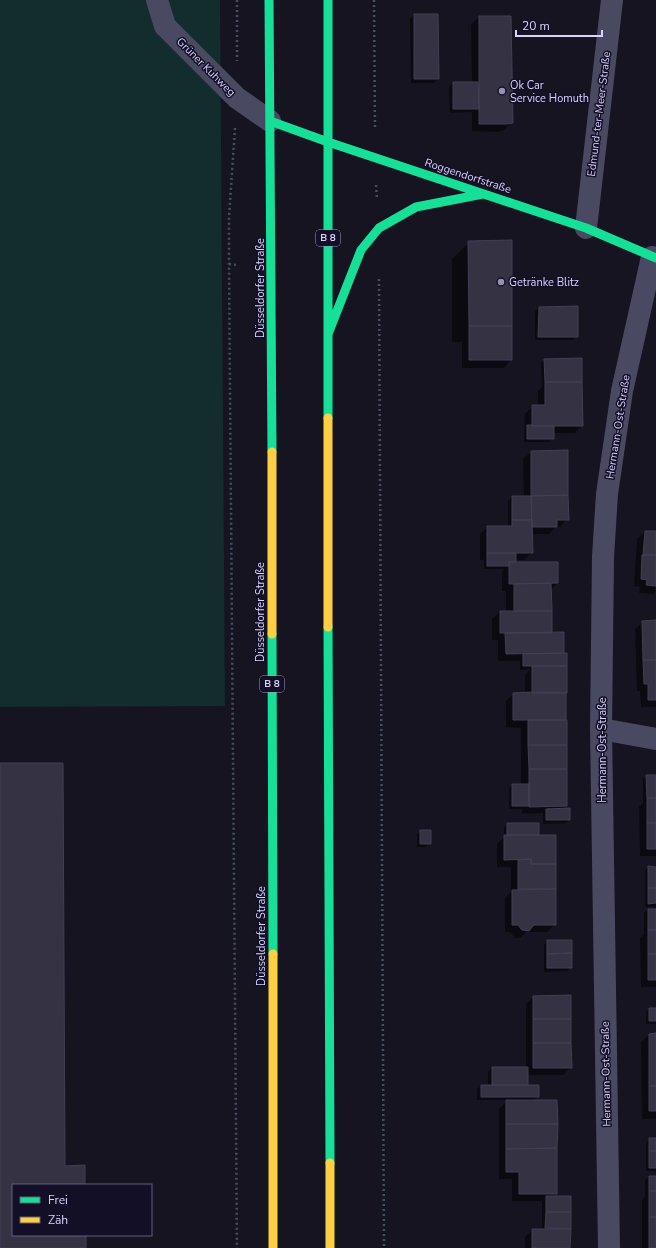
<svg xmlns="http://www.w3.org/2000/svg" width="656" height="1248" viewBox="0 0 656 1248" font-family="'Nunito Sans',sans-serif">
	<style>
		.green { fill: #132c2d }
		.shadow { fill: #0007 }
		.building { fill: #343243; stroke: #433f54 }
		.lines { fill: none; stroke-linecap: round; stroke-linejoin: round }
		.path { stroke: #44505f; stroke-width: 2.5; stroke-dasharray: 2 3; stroke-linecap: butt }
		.street { stroke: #4a4962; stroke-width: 22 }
		.fast { stroke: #16e098; stroke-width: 9 }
		.slow { stroke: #ffcf43; stroke-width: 9 }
		.poi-dot { fill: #9591b1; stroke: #130f26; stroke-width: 1.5 }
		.labels { text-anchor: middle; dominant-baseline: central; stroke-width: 3; stroke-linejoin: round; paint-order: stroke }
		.shield { fill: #130f26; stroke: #9e99be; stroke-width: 1 }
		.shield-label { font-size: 10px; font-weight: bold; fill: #d9d4ff }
		.street-label { font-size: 11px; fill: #d9d4ff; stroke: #130f26 }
		.poi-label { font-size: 11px; fill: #d9d4ff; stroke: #130f26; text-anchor: start }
	</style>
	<rect width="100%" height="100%" fill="#161421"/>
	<path class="green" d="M0,0H220L225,706L0,707Z"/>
	<path class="shadow" d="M414,15L438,79L434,83H411L410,19Z
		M479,17L512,122L504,130L498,132L472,131V112L450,113L449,87L453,83H472L471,24Z
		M469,242L511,360L504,368H462V342H452V259Z
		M577,307V336L573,340H535V311L539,308Z
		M545,360L582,425L575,433H553V438L549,442H524L525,414L533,406H538V391L542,387L541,363Z
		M531,452L567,519L560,527H556L549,534H531L532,552L524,560H515V563H557V583L551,590V634L563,633L566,806L563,809L569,820L566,823L543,824V813L522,814V809H509V789L512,785H521V728L506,727V701L513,694L525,693V675L530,669L520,670V661H498V640H492V619L500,612H506V591H502V571L504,569H484V560H480V534L487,527H507L508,525V501L512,497H524L523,459Z
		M645,532H656L655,594L639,593L640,587L634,586L637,539Z
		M656,621V707H641L640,691H637L635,629L643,622Z
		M647,776H656V856H640L639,807L643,803V779Z
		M507,824L537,836H555V924L547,932H526L520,938H515L510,932H505V898L511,892V867H497V844L504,837V828Z
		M421,831L430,843L426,847H417V834Z
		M648,867L656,868V907H645V871Z
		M648,910H656V987H641L640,938L644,934V913Z
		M548,941L571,967L567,971L544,972V944Z
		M533,997L571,1067L563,1075H527V1086L538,1096L533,1101L556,1194L552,1197L570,1229V1248H525V1237L532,1230H542V1201H512V1179H499V1109L508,1100H477V1089L481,1086H488V1072L492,1068H526V1004Z
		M650,1009H656V1024H646V1012Z
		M656,1034V1119H642L641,1042L649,1035Z
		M649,1139H656V1171H646V1143Z
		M649,1177H656V1248H642V1200L645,1196V1180Z"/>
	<path class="building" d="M414,14H438L439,79H414Z
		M479,16H511L513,123L507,124H479Z
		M453,82H478L479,109H453Z
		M512,240V326H469L468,241Z
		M578,306V337H538L539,307Z
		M469,326H512V360H469Z
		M582,358V382H545L544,359Z
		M545,382H582L583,426H532V405H545Z
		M527,425H532V426H554V439H527Z
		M568,450V495L531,496V451Z
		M568,495L569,520H557V527H532L531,496Z
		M512,496H531L532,520H512Z
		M512,520H532L533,553H487V526H512Z
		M645,531H656V555H643Z
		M487,553H516V562H509V566H487Z
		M642,555H656V586L646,585L647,580L641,579Z
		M509,562H558V583L509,584Z
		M551,583L552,611H514V584Z
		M500,611H552V633H500Z
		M656,620V660H643L642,621Z
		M564,632V653L506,654L505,633Z
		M567,653V666H523V654Z
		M643,660H656V700H648V684H644Z
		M532,666H567V693H532Z
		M532,692L566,693V720H513V693Z
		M528,720H567V745H528Z
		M528,745H567V769H529Z
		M0,763H63L65,1166L85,1165V1185H13V1235H86V1248H0Z
		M529,769H567V806L529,807Z
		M646,775H656V798H647Z
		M512,784H529V806H512Z
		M647,798H656V823H647Z
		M570,808V820H546V809Z
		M507,823H539V835H507Z
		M647,823H656V849H647Z
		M420,830H431V844H420Z
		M504,835H556V864H531V859L504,860Z
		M531,859V864H556V889H518V860Z
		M648,866L656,867V888H648Z
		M648,888H656V903L648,904Z
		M556,889V925H534L529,931L522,930L518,925H512V890Z
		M648,909H656V930H648Z
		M648,930H656V954H648Z
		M547,940H572V953L547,954Z
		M572,953V968H547V954Z
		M648,954H656V980H648Z
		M571,995V1019H533V996Z
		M649,1008H656V1021H649Z
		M533,1019H571V1043H533Z
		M656,1033V1086H649V1034Z
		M533,1043H571L572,1068H533Z
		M492,1067H528V1085H492Z
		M481,1085H539V1097H481Z
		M649,1086H656V1111H649Z
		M506,1100H557L558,1124H506Z
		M506,1124H558L557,1148L506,1149Z
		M649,1138H656V1151H649Z
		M557,1148V1194H519V1172H506V1149Z
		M649,1151H656V1168H649Z
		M649,1176H656V1191H649Z
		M649,1191H656V1217H649Z
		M546,1196H571V1212H546Z
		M546,1212H571V1229L545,1228Z
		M649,1217H656V1248H649Z
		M532,1229H571L570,1248H532Z"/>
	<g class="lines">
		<path class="path" d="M237,0V61
			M374,0L375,130
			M235,128L229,217V264L237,1248
			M376,185L377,200
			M229,264L237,265
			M379,279L384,1248"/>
		<path class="street" d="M157,0L165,26L237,98L270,121
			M586,228L612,0
			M601,729L656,739
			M609,1248L601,729L603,557L607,494L622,391L652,257"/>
		<path class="fast" d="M269,0L272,452
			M328,0V418
			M270,121L328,142L586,228L656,258
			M328,334L361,250L379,228L416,207L483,194
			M328,627L330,1163
			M272,634L273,954"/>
		<path class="slow" d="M328,418V627
			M272,452V634
			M273,954V1248
			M330,1163V1248"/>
	</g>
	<g class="poi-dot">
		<circle cx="502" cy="91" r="4"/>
		<circle cx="501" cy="282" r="4"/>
	</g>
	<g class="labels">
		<g class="shield">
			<rect x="316" y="230" width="24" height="16" rx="3"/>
			<rect x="260" y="676" width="24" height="16" rx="3"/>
		</g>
		<g class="shield-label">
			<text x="328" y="238">B 8</text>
			<text x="272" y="684">B 8</text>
		</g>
		<g class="street-label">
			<text transform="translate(206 67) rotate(45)">Grüner Kuhweg</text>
			<text transform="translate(599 114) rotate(-83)">Edmund-ter-Meer-Straße</text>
			<text transform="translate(468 176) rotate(18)">Roggendorfstraße</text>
			<text transform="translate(260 288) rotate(-90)">Düsseldorfer Straße</text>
			<text transform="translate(618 427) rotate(-81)">Hermann-Ost-Straße</text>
			<text transform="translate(260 612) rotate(-90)">Düsseldorfer Straße</text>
			<text transform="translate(602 750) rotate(-90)">Hermann-Ost-Straße</text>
			<text transform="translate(261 936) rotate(-90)">Düsseldorfer Straße</text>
			<text transform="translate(606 1074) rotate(-91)">Hermann-Ost-Straße</text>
		</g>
		<g class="poi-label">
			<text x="510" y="85">Ok Car<tspan x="510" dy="13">Service Homuth</tspan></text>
			<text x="509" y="282">Getränke Blitz</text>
		</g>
	</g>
	<rect x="12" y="1184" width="140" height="52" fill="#130f26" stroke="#625e7d"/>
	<rect x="20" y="1197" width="20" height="6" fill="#16e098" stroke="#625e7d"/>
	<text x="48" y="1204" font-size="12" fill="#d9d4ff">Frei</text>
	<rect x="20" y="1217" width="20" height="6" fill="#ffcf43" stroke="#625e7d"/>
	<text x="48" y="1224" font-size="12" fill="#d9d4ff">Zäh</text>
	<path d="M516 30v6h86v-6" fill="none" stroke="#d9d4ff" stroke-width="2"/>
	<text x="522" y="30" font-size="12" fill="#d9d4ff" stroke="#130f26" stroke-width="3" paint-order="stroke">20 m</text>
</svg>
